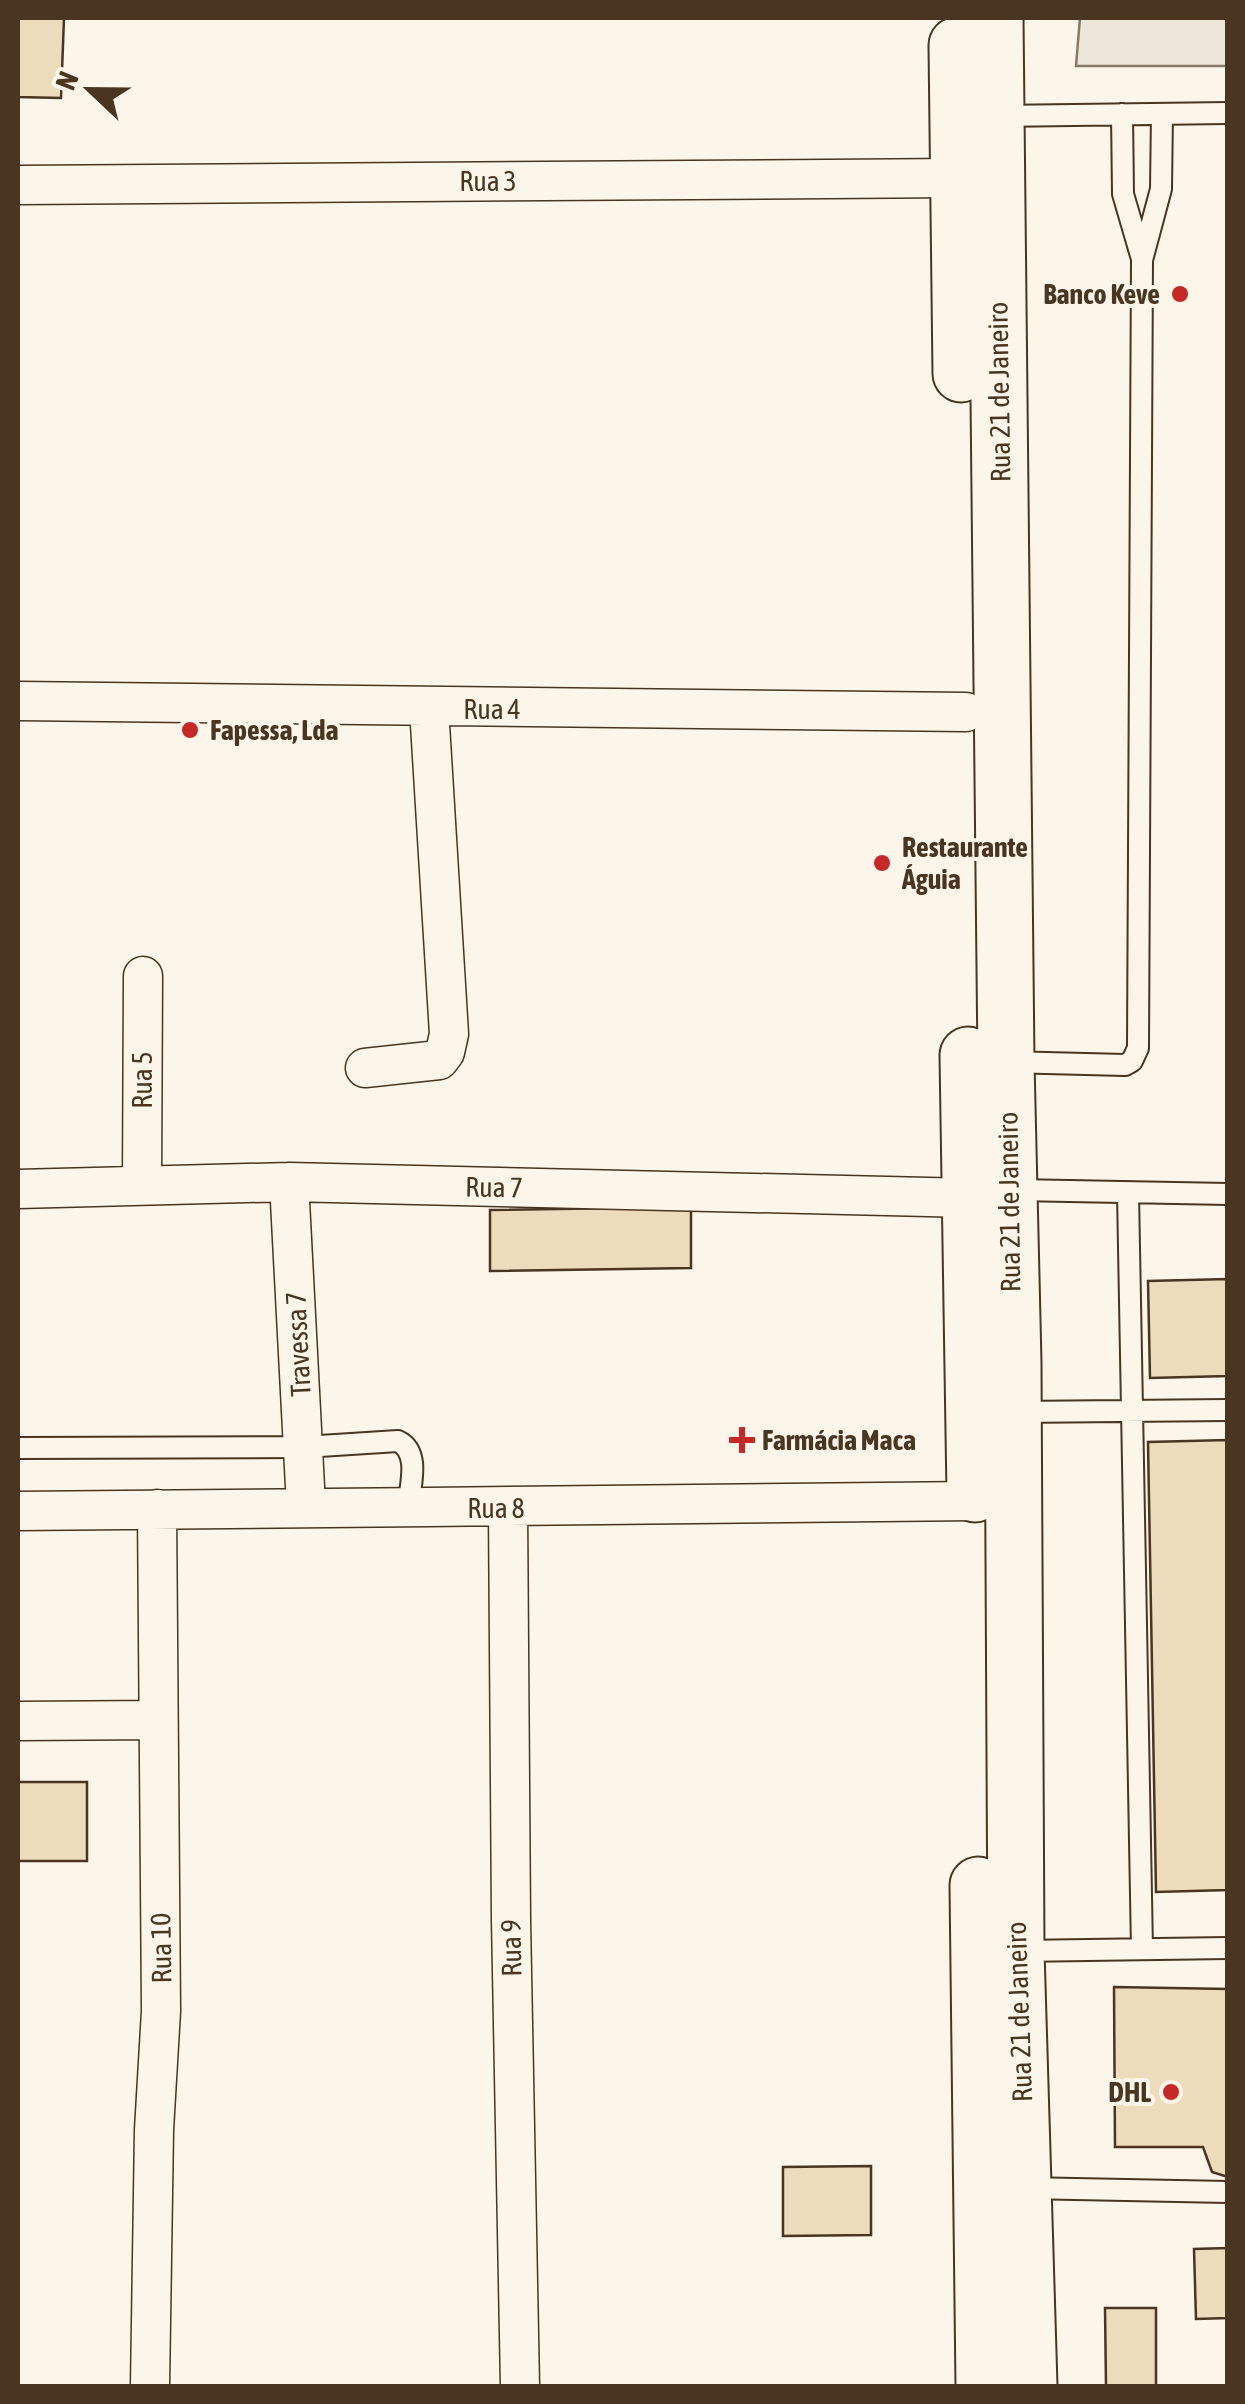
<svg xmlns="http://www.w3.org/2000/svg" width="1245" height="2404" viewBox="0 0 1245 2404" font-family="'Asap Condensed',sans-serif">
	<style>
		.parking { fill: #ede7d9; stroke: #887966; stroke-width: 2.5 }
		.building { fill: #ecdcbc; stroke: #4a3520; stroke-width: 2.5 }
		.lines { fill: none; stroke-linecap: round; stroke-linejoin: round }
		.service-casing { stroke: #4a3520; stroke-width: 24 }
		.minor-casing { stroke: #4a3520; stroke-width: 41 }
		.primary-casing { stroke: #4a3520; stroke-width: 59 }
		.service { stroke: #fbf6e9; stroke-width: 20 }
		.minor { stroke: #fbf6e9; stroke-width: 38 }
		.primary { stroke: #fbf6e9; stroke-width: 55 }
		.poi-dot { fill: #c62828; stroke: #fbf6e9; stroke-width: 4 }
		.labels { text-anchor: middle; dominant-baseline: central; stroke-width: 8; stroke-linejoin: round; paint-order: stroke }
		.street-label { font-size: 28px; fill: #4a3520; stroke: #fbf6e9 }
		.poi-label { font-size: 28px; font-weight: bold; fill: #4a3520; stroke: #fbf6e9; text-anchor: start }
	</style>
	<rect width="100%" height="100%" fill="#fbf6e9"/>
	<path class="parking" d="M1080,18H1227V66H1076Z"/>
	<path class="building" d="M18,18H64L61,98L18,97Z
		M691,1207V1268L490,1271V1210Z
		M1228,1279V1376L1150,1378L1148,1281Z
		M1228,1440V1890L1156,1892L1148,1442Z
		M18,1782H87V1861H18Z
		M1114,1987L1228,1989V2177L1212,2172L1203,2147H1115Z
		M871,2166V2235L783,2236V2167Z
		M1228,2248V2318L1196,2319L1194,2249Z
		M1105,2308H1156V2385L1201,2386H1106Z"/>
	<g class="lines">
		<defs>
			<path id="service" d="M1122,114L1123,194L1142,259
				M999,116L1228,113
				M1008,1062L1125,1065L1132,1061L1138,1048L1142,260L1161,189L1162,114
				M1010,1190L1228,1194
				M1128,1193L1142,1949
				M1015,1412L1228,1410
				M18,1448L304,1447L398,1441C421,1452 410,1486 408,1508
				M1018,1951L1228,1948
				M1024,2188L1228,2192"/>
			<path id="minor" d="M18,185L958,178
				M18,701L966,712
				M365,1068L439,1060L445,1052L449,1034L429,708
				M289,1182L306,1506
				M142,1185L143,976
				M18,1189L289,1182L970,1198
				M508,1509L511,1920L520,2386
				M18,1511C337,1507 656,1506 975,1501
				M18,1721L157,1720
				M150,2386L154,2130L161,2011L157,1509"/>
			<path id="primary" d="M995,18L1006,1062L1013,1363L1016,1951L1029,2386
				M957,45L961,374
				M968,1055L975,1494
				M978,1885L984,2386"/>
		</defs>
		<use href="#service" class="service-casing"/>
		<use href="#minor" class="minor-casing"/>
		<use href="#primary" class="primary-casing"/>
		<use href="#service" class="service"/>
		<use href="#minor" class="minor"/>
		<use href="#primary" class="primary"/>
	</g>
	<g class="poi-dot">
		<circle cx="1180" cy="294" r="10"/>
		<circle cx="190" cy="730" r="10"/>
		<circle cx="882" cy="863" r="10"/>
		<path d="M737 1425h10v10h10v10h-10v10h-10v-10h-10v-10h10z"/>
		<circle cx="1171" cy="2092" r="10"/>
	</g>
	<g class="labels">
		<g class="street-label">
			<text x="488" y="181">Rua 3</text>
			<text transform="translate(999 392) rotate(-91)">Rua 21 de Janeiro</text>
			<text x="492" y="709">Rua 4</text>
			<text transform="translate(142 1080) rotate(-90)">Rua 5</text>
			<text transform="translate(494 1187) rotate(1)">Rua 7</text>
			<text transform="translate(1009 1202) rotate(-91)">Rua 21 de Janeiro</text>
			<text transform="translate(298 1344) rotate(-93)">Travessa 7</text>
			<text x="496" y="1508">Rua 8</text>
			<text transform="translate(161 1948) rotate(-91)">Rua 10</text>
			<text transform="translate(511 1948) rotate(-91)">Rua 9</text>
			<text transform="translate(1019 2012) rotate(-92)">Rua 21 de Janeiro</text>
		</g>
		<g class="poi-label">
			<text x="1160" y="294" text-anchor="end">Banco Keve</text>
			<text x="210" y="730">Fapessa, Lda</text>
			<text x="902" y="847">Restaurante<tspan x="902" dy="32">Águia</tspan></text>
			<text x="762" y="1440">Farmácia Maca</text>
			<text x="1151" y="2092" text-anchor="end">DHL</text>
		</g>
	</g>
	<rect width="1245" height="2404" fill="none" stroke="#4a3520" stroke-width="40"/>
	<g transform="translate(90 90) rotate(292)" stroke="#fbf6e9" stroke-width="8" paint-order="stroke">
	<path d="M0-8L18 38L0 25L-18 38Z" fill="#4a3520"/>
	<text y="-15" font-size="28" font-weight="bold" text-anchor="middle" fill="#4a3520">N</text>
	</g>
</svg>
